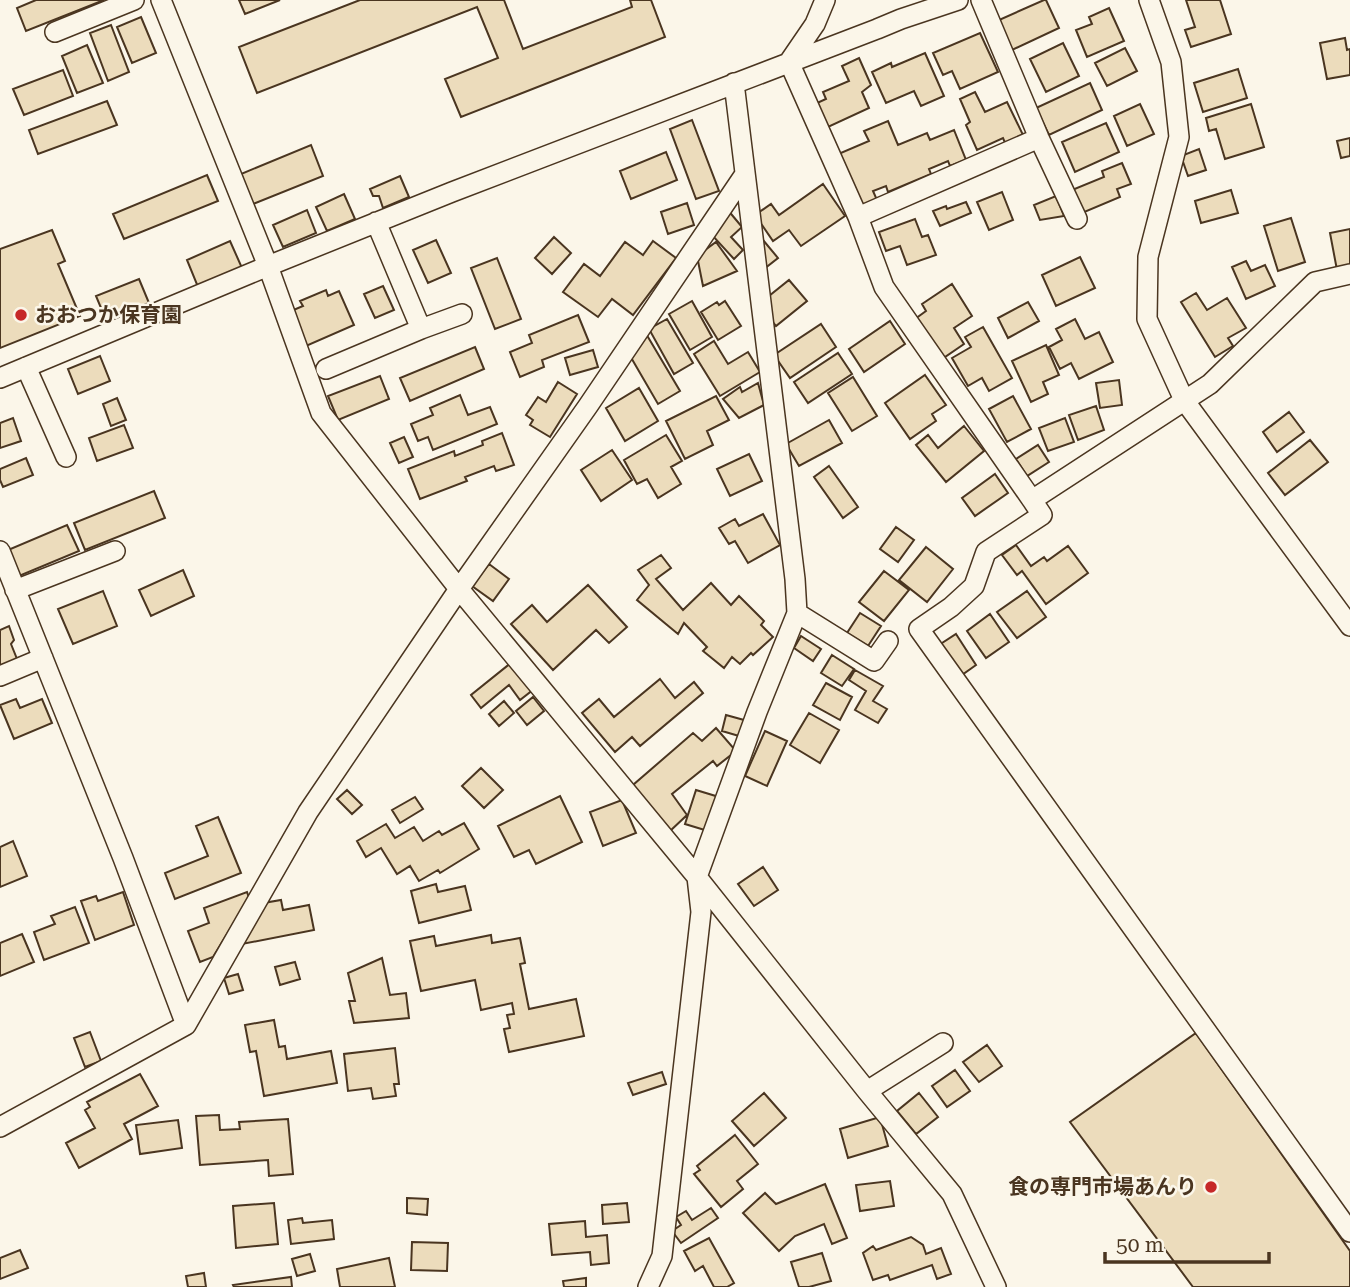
<svg xmlns="http://www.w3.org/2000/svg" width="1350" height="1287" viewBox="0 0 1350 1287" font-family="'Roboto Serif','Noto Sans JP',serif">
	<style>
		.building { fill: #ecdcbc; stroke: #4a3520; stroke-width: 2 }
		.lines { fill: none; stroke-linecap: round; stroke-linejoin: round }
		.street-casing { stroke: #4a3520; stroke-width: 22 }
		.street { stroke: #fbf6e9; stroke-width: 19 }
		.poi-dot { fill: #c62828; stroke: #fbf6e9; stroke-width: 2.5 }
		.labels { text-anchor: middle; dominant-baseline: central; stroke-width: 5; stroke-linejoin: round; paint-order: stroke }
		.poi-label { font-size: 21px; font-weight: bold; fill: #4a3520; stroke: #fbf6e9; text-anchor: start }
	</style>
	<rect width="100%" height="100%" fill="#fbf6e9"/>
	<path class="building" d="M36,0H104L26,31L17,8Z
		M239,0H280L245,14Z
		M360,0H504L523,49L632,7L630,0H651L665,37L461,117L445,79L498,58L477,7L257,93L239,47Z
		M1044,0H1046L1059,28L1012,50L999,20Z
		M1186,0H1220L1231,34L1191,47L1185,30L1195,27Z
		M1109,8L1124,41L1087,57L1076,30L1092,24L1089,17Z
		M141,17L156,53L132,63L117,27Z
		M111,25L129,72L108,81L90,33Z
		M980,33L998,72L960,89L952,71L943,75L933,53Z
		M1345,38L1347,50L1350,49V75L1327,79L1320,43Z
		M1063,43L1079,76L1046,92L1030,59Z
		M87,45L103,83L77,93L62,56Z
		M1125,48L1137,71L1107,86L1095,63Z
		M925,53L944,96L921,106L914,91L886,103L872,72L891,63L892,67Z
		M859,58L871,85L862,92L869,108L828,127L817,103L826,99L823,92L849,81L842,66Z
		M1238,69L1247,98L1203,112L1194,83Z
		M63,70L73,96L24,115L13,89Z
		M1090,83L1102,110L1049,135L1036,108Z
		M975,92L985,112L1007,102L1024,137L1006,145L1003,138L977,150L966,125L970,122L960,99Z
		M107,101L117,125L38,154L29,130Z
		M1140,104L1154,134L1127,146L1114,116Z
		M1251,104L1264,147L1225,159L1216,129L1209,131L1206,118Z
		M692,120L719,191L696,199L670,129Z
		M888,121L898,145L927,133L930,140L954,130L966,160L950,166L948,161L929,169L931,174L888,192L886,186L873,191L877,200L858,208L836,155L869,141L864,131Z
		M1106,123L1119,152L1075,172L1062,142Z
		M1350,138V156L1341,158L1337,141Z
		M311,145L323,176L253,204L241,174Z
		M1199,149L1206,170L1188,176L1181,156Z
		M666,152L677,180L631,199L620,171Z
		M1122,163L1131,184L1117,189L1120,197L1082,213L1072,190L1104,177L1102,171Z
		M207,175L218,201L124,239L113,214Z
		M400,176L409,197L383,208L379,196H373L370,189Z
		M823,184L845,216L801,246L789,230L773,241L755,215L771,204L779,215Z
		M1231,190L1238,213L1201,223L1195,201Z
		M1002,192L1013,220L989,230L977,202Z
		M344,194L355,219L327,231L316,207Z
		M1056,196L1064,216L1040,220L1034,205Z
		M966,202L971,213L940,226L933,211L946,206L947,209Z
		M687,203L694,225L668,234L661,212Z
		M727,209L742,227L731,237L743,250L734,259L711,234Z
		M307,210L316,233L283,247L273,225Z
		M1291,218L1305,262L1278,271L1264,226Z
		M915,219L922,237L928,235L936,255L907,265L900,246L886,251L879,232Z
		M1350,229V268L1337,270L1330,233Z
		M52,230L65,261L58,264L80,316L0,348V249Z
		M554,237L571,253L552,274L535,258Z
		M436,240L451,273L428,283L413,250Z
		M763,240L778,258L764,269Z
		M230,241L242,268L198,287L187,260Z
		M653,241L676,258L633,315L612,299L598,317L563,292L584,264L600,276L625,242L643,255Z
		M716,242L737,271L703,286L697,256Z
		M1080,257L1095,288L1056,306L1042,275Z
		M497,258L521,319L495,329L471,268Z
		M1246,261L1251,271L1265,265L1275,286L1246,299L1232,267Z
		M139,279L149,303L106,320L96,296Z
		M789,280L807,301L776,326L769,318V296Z
		M952,284L972,316L954,328L964,344L942,359L915,319L926,311L922,304Z
		M383,286L394,310L375,318L364,294Z
		M326,290L328,296L339,291L354,325L306,346L291,311L303,306L300,301Z
		M1196,293L1207,310L1227,298L1246,328L1228,338L1233,346L1215,357L1181,302Z
		M692,301L712,337L690,350L669,314Z
		M725,301L741,326L718,340L701,312L717,302L719,305Z
		M1028,302L1039,321L1008,338L998,318Z
		M578,315L589,342L542,360L544,367L520,377L510,352L532,343L529,335Z
		M667,319L693,363L674,374L649,329Z
		M1075,319L1085,339L1099,332L1113,362L1079,379L1071,363L1060,369L1049,347L1062,340L1056,329Z
		M890,321L905,344L864,372L849,349Z
		M821,324L836,347L790,378L774,355Z
		M983,327L1012,378L989,391L982,378L968,386L952,358L971,347L965,337Z
		M645,332L680,391L658,404L629,354Z
		M714,341L728,364L748,352L760,372L720,396L694,354Z
		M1046,345L1059,375L1043,382L1048,394L1031,402L1012,361Z
		M475,347L484,369L410,401L400,378Z
		M593,350L598,367L570,375L565,358Z
		M838,353L852,374L808,403L794,382Z
		M100,356L110,381L78,394L68,369Z
		M925,375L946,405L932,414L936,421L910,439L885,403Z
		M380,376L389,399L338,420L328,396Z
		M853,377L877,416L852,431L828,393Z
		M1119,380L1122,405L1100,408L1096,383Z
		M558,382L577,394L550,437L530,425L533,420L526,415L538,397L546,402Z
		M758,383L764,405L739,418L723,399L740,387L742,392Z
		M639,388L658,421L625,441L606,408Z
		M460,395L468,415L490,407L497,424L433,450L428,437L418,441L411,424L433,415L430,408Z
		M716,396L729,420L707,431L713,445L685,459L666,421Z
		M1013,396L1031,429L1007,442L989,409Z
		M117,398L126,420L111,426L103,404Z
		M1096,406L1104,430L1078,440L1069,415Z
		M1289,412L1304,432L1277,452L1263,432Z
		M13,418L21,441L0,448V423Z
		M1065,418L1074,442L1048,451L1039,428Z
		M829,420L842,443L799,466L786,444Z
		M124,425L133,448L97,461L89,438Z
		M964,426L984,451L946,482L916,445L928,435L938,448Z
		M502,433L514,465L496,471L494,466L465,477L467,481L420,499L408,469L454,451L455,456L483,445L482,441Z
		M666,435L682,461L671,467L681,484L658,498L647,479L637,484L624,460Z
		M404,437L413,457L399,463L390,443Z
		M1310,440L1328,462L1285,495L1268,473Z
		M1038,445L1049,462L1027,476L1016,459Z
		M612,450L632,480L601,501L581,470Z
		M749,454L762,481L730,496L717,469Z
		M26,458L33,475L3,487L0,480V469Z
		M829,466L858,507L843,518L814,477Z
		M995,474L1008,493L975,516L962,498Z
		M154,491L165,518L85,550L74,523Z
		M763,514L780,545L748,563L735,541L729,544L719,528L735,519L739,526Z
		M67,525L79,551L19,576L8,550Z
		M896,527L914,540L898,562L880,549Z
		M1016,545L1031,566L1044,557L1047,561L1068,546L1088,573L1046,604L1022,571L1017,575L1002,555Z
		M926,547L953,569L927,602L899,580Z
		M661,555L671,568L656,579L683,610L711,583L731,605L739,596L764,621L761,625L773,637L753,655L751,653L740,664L732,657L724,668L703,651L707,647L684,623L678,634L637,600L649,585L638,570Z
		M489,564L509,579L493,601L472,586Z
		M183,570L194,596L151,616L139,590Z
		M884,571L909,590L884,621L859,602Z
		M588,585L627,627L609,643L596,630L553,670L511,624L532,605L547,622Z
		M103,591L117,626L73,644L58,609Z
		M1027,591L1046,617L1017,638L997,612Z
		M860,613L881,626L868,646L847,633Z
		M990,614L1009,642L986,658L967,631Z
		M9,626L14,640L11,644L17,659L0,666V630Z
		M956,634L976,665L959,677L939,645Z
		M801,636L821,649L813,661L794,648Z
		M832,655L854,669L842,686L821,673Z
		M512,662L534,689L520,700L509,685L481,708L471,695Z
		M855,670L883,686L873,701L887,709L878,723L855,710L866,691L849,680Z
		M660,679L675,698L694,682L703,693L640,746L632,737L615,752L582,713L599,699L614,717Z
		M826,683L852,697L840,720L813,705Z
		M533,697L544,711L527,725L516,711Z
		M16,699L20,708L42,699L52,723L14,739L0,705Z
		M504,701L514,713L499,726L489,714Z
		M809,713L839,730L820,763L790,745Z
		M726,715L744,720L739,736L722,731Z
		M716,728L736,751L717,766L713,761L672,794L687,815L669,832L633,785L693,733L702,741Z
		M765,731L787,741L767,786L745,776Z
		M481,768L503,790L484,808L462,786Z
		M347,790L362,805L352,814L337,799Z
		M696,790L719,797L708,831L685,824Z
		M560,796L582,842L536,864L529,850L514,857L498,826Z
		M415,797L423,809L400,823L392,810Z
		M622,800L636,833L603,846L590,812Z
		M218,817L241,873L175,899L165,873L208,856L196,826Z
		M464,823L479,849L440,873L438,870L419,881L410,866L397,874L381,848L366,857L357,841L386,824L395,838L414,827L423,841L439,831L442,835Z
		M13,841L27,876L0,887V847Z
		M763,867L778,890L754,906L738,884Z
		M436,884L438,892L465,886L471,910L419,923L411,891Z
		M123,892L134,925L95,940L81,901L96,896L98,901Z
		M247,892L249,898L213,957L200,962L188,931L209,923L204,908Z
		M281,900L283,910L309,905L314,930L242,944L258,904Z
		M75,907L89,943L44,960L34,932L55,924L51,916Z
		M22,934L34,962L0,976V943Z
		M491,935L492,943L520,938L525,963L520,964L529,1009L576,999L584,1036L509,1052L504,1029L510,1028L507,1015L514,1014L512,1003L481,1010L475,980L421,991L410,941L434,936L436,946Z
		M382,958L390,995L406,993L409,1018L354,1023L349,1001H355L348,973Z
		M295,962L300,979L280,985L275,967Z
		M238,974L243,990L229,994L224,978Z
		M274,1020L279,1047L285,1046L287,1059L331,1051L337,1083L264,1096L256,1051L250,1052L245,1025Z
		M90,1032L101,1061L85,1067L74,1038Z
		M1196,1033L1350,1251V1287H1193L1070,1122Z
		M987,1045L1002,1066L979,1082L963,1062Z
		M395,1048L399,1084H394L396,1096L373,1099L371,1088L348,1091L344,1054Z
		M955,1070L970,1091L947,1107L932,1086Z
		M662,1072L666,1084L633,1095L628,1083Z
		M140,1074L158,1106L124,1124L132,1139L79,1168L66,1143L95,1128L85,1110L90,1107L87,1102Z
		M764,1093L786,1118L754,1146L732,1121Z
		M919,1093L938,1117L916,1134L897,1111Z
		M219,1115L220,1130L240,1129L239,1122L288,1119L293,1174L269,1176L268,1160L200,1165L196,1116Z
		M880,1117L888,1146L848,1158L840,1129Z
		M178,1120L182,1148L140,1154L136,1125Z
		M735,1135L758,1164L737,1181L743,1189L721,1207L694,1174L700,1170L697,1166Z
		M890,1181L894,1206L860,1211L856,1185Z
		M825,1184L847,1238L832,1244L824,1224L795,1236L779,1251L743,1213L765,1193L776,1204Z
		M407,1198L428,1199L427,1215L407,1213Z
		M274,1203L278,1244L236,1248L233,1206Z
		M627,1203L629,1222L603,1224L602,1205Z
		M711,1208L718,1218L681,1243L672,1231L681,1225L676,1217L686,1211L692,1220Z
		M302,1218L303,1223L332,1220L334,1239L291,1244L288,1220Z
		M585,1221L586,1237L607,1235L609,1263L591,1265L590,1252L552,1255L549,1224Z
		M911,1237L923,1245L926,1254L941,1248L951,1274L937,1279L932,1265L890,1280L888,1275L873,1280L863,1253L873,1246L876,1250Z
		M709,1238L734,1283L727,1287H714L703,1266L695,1271L684,1251Z
		M412,1242L448,1243L447,1271L411,1270Z
		M20,1250L28,1268L0,1279V1258Z
		M822,1253L831,1281L809,1287H799L791,1262Z
		M310,1254L315,1271L297,1276L292,1259Z
		M389,1258L395,1287H340L337,1269Z
		M204,1273L206,1287H188L186,1276Z
		M291,1277L292,1287H234L233,1285Z
		M586,1278V1287H564L563,1281Z"/>
	<g class="lines">
		<defs>
			<path id="street" d="M161,0L268,266L321,413L459,589L697,877L867,1091L952,1194L996,1287
				M981,0L1039,138L1077,219
				M1149,0L1171,62L1179,137L1148,257L1147,319L1184,400L1350,626
				M55,32L134,0
				M789,62L858,217L1039,138
				M789,62L815,24L825,0
				M858,217L884,287L1032,500L1210,384L1315,282L1350,274
				M376,222L421,329
				M26,367L66,457
				M326,369L421,329L462,314
				M0,378L268,266L452,192L877,29L901,19L958,0
				M1032,500L1042,515L986,552L974,586L951,607L919,629L1350,1232
				M0,551L123,858L186,1025
				M15,590L115,551
				M797,613L874,661L888,641
				M0,676L43,658
				M867,1091L943,1043
				M0,1127L186,1025L308,812L459,589L588,406L745,174
				M648,1287L662,1256L701,912L697,877L757,712L797,613L795,579L734,83"/>
		</defs>
		<use href="#street" class="street-casing"/>
		<use href="#street" class="street"/>
	</g>
	<g class="poi-dot">
		<circle cx="21" cy="315" r="7"/>
		<circle cx="1211" cy="1187" r="7"/>
	</g>
	<g class="labels">
		<g class="poi-label">
			<text x="35" y="315">おおつか保育園</text>
			<text x="1197" y="1187" text-anchor="end">食の専門市場あんり</text>
		</g>
	</g>
	<path d="M1105 1252v10h164v-10" fill="none" stroke="#4a3520" stroke-width="3.5"/>
	<text x="1116" y="1252" font-size="21" fill="#4a3520" stroke="#fbf6e9" stroke-width="5" paint-order="stroke">50 m</text>
</svg>
